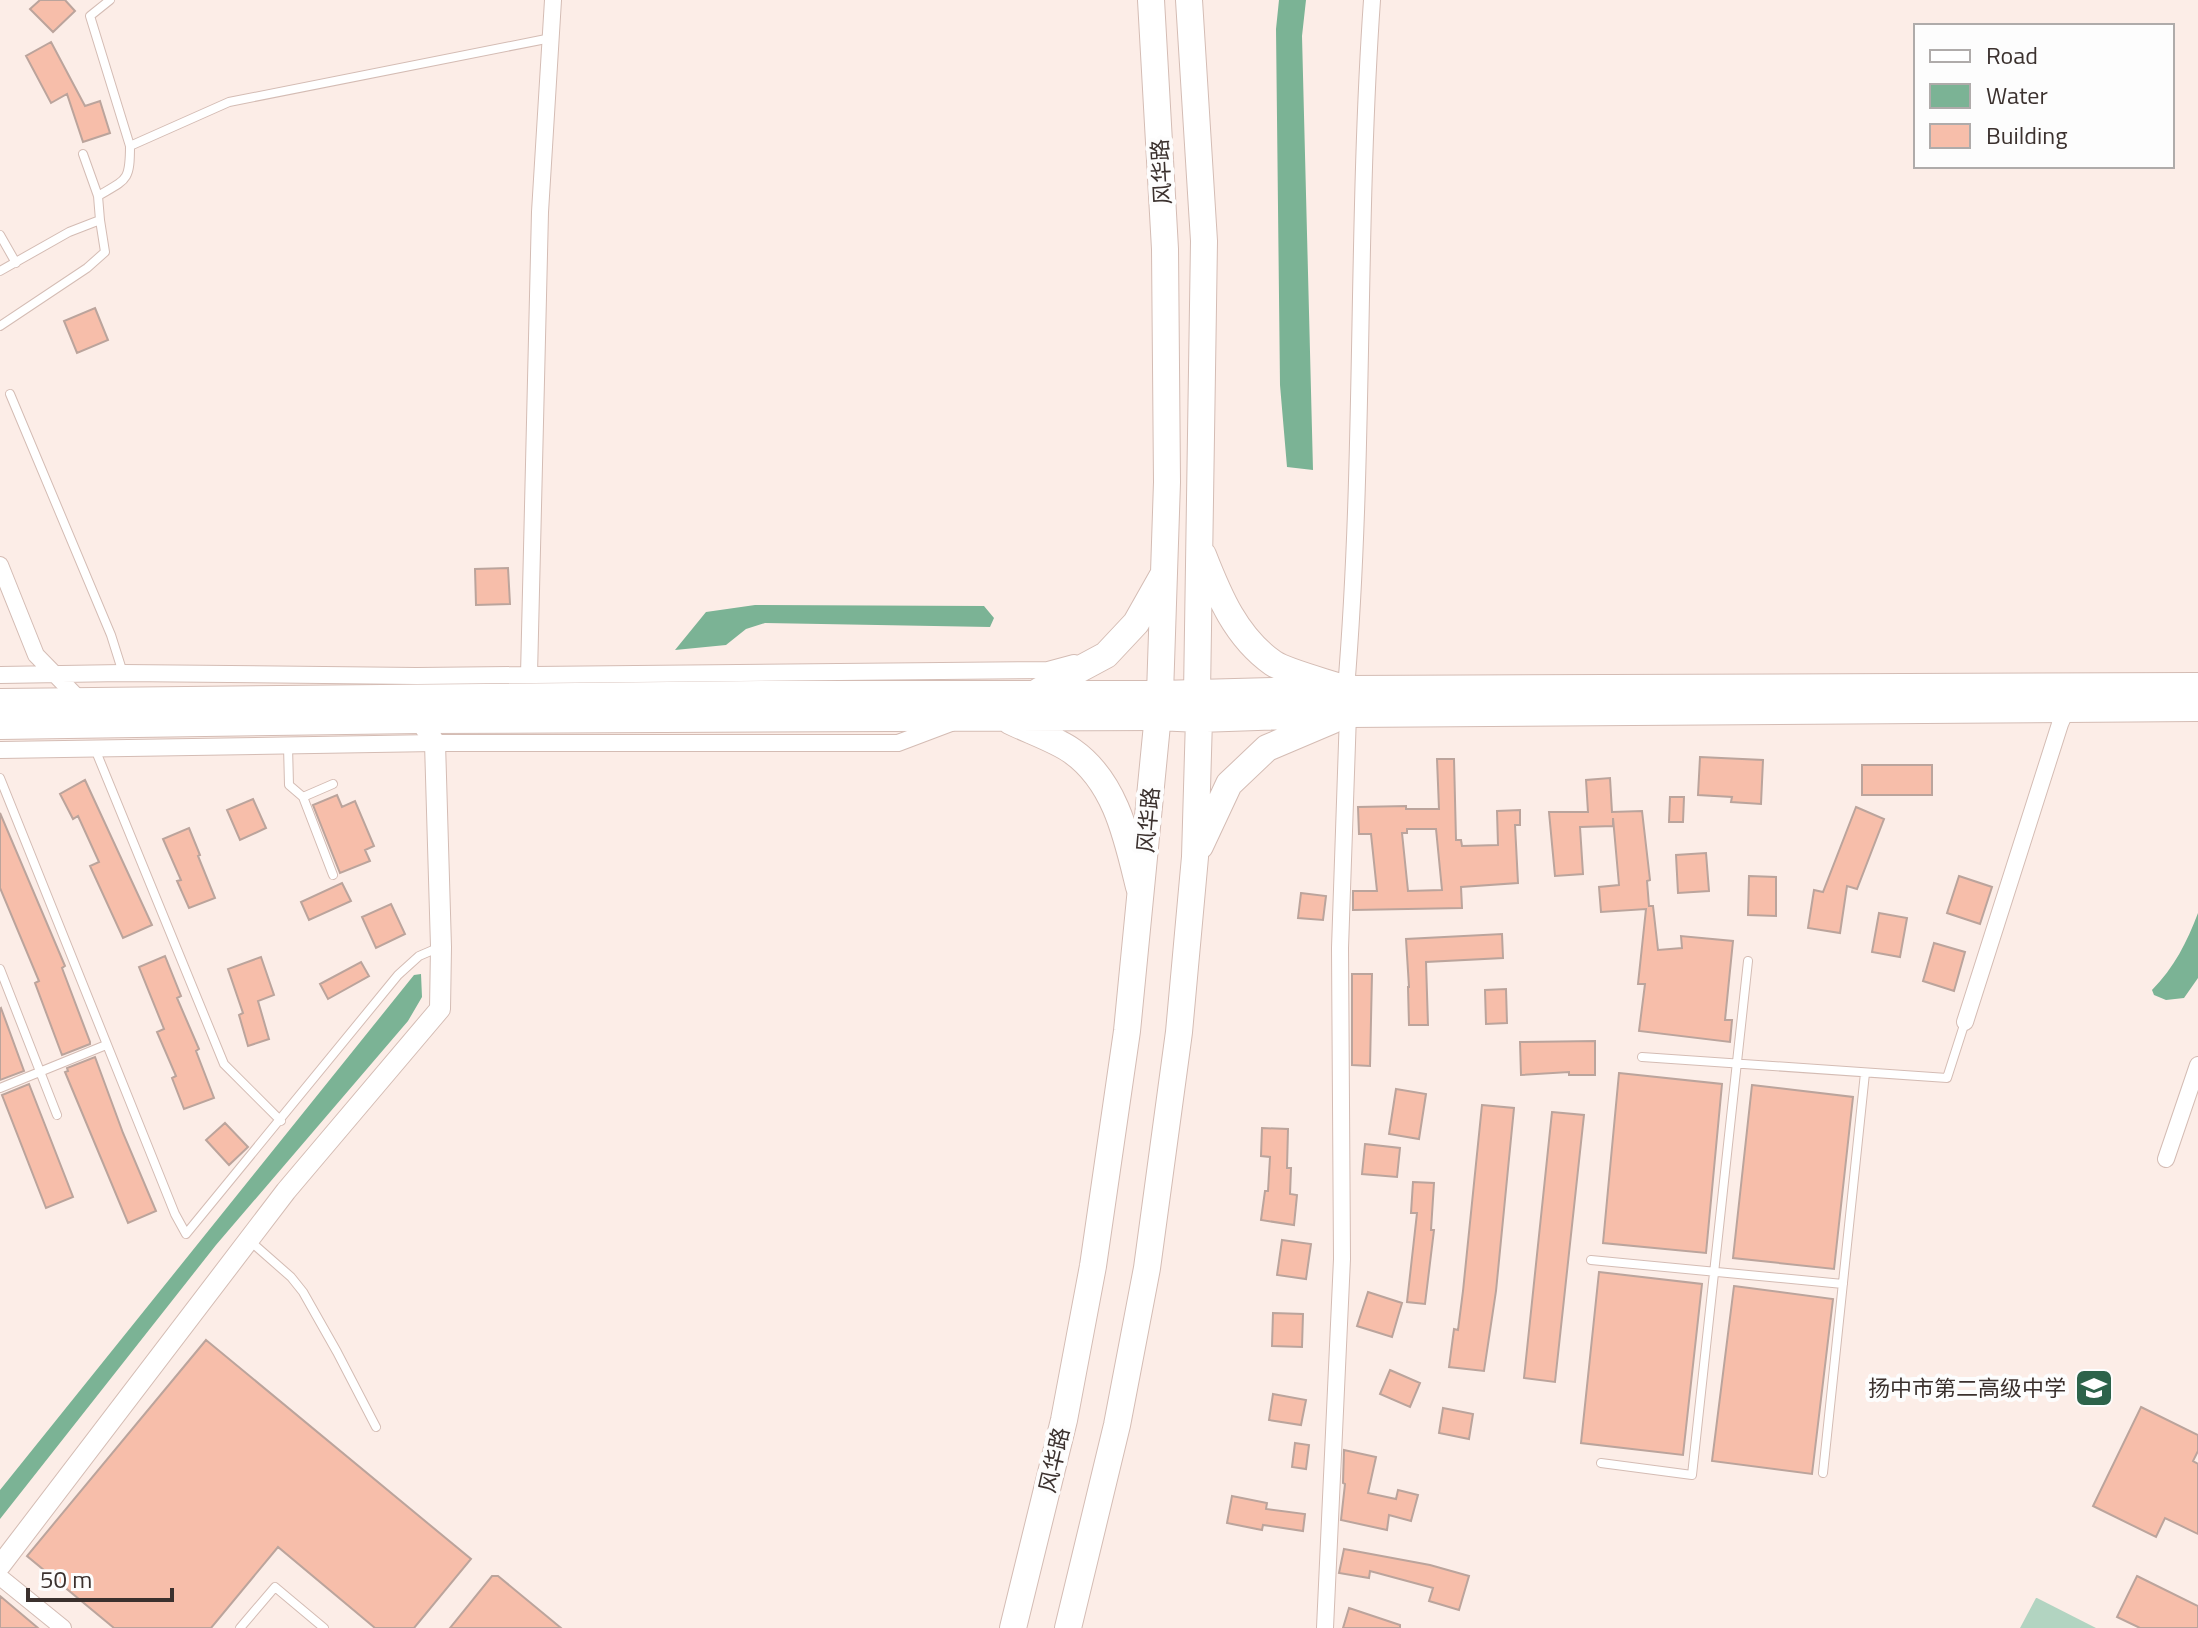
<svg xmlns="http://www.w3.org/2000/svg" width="2198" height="1628" viewBox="0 0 2198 1628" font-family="'Titillium Web','Noto Sans SC',sans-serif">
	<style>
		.green { fill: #b2d4c1 }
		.water { fill: #7bb395 }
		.building { fill: #f7beaa; stroke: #bba49c; stroke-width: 2; fill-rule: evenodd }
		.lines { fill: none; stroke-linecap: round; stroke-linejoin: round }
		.service-casing { stroke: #d4bcb4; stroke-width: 10 }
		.minor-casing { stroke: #d4bcb4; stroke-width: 18 }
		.tertiary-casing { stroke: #d4bcb4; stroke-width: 22 }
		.primary-casing { stroke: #d4bcb4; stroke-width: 28 }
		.trunk-casing { stroke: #d4bcb4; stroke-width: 28 }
		.service { stroke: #fff; stroke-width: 8 }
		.minor { stroke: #fff; stroke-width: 16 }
		.tertiary { stroke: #fff; stroke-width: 20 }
		.primary { stroke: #fff; stroke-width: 26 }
		.trunk { stroke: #fff; stroke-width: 26 }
		.labels { text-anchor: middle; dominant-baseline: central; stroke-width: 8; stroke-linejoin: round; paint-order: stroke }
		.street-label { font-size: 22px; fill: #3b312e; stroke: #fdfdfd }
		.poi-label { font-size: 22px; fill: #3b312e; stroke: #fdfdfd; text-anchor: end }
	</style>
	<rect width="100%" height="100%" fill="#fcede7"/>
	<path class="green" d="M2036,1598H2037L2096,1628H2020Z"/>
	<path class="water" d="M1279,0H1306L1302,36L1313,470L1287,467L1280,385L1276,29Z
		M755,605L984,606L994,618L990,627L765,623L746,629L726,645L675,650L706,612Z
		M2198,913V978L2184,998L2166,1000L2154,995L2152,990C2174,968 2187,942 2198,913Z
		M421,974L422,997L408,1021L216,1245L0,1519V1490L414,975Z"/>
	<path class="building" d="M40,0H65L75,11L53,32L30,9Z
		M51,42L85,106L100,101L110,133L83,142L67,94L51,103L26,56Z
		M95,308L108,340L77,353L64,321Z
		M508,568L510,604L476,605L475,569Z
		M1700,757L1763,760L1761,804L1731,802L1732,797L1698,795Z
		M1437,759H1454L1456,840H1461L1462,846L1498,845L1497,811L1520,810V825H1515L1518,883L1461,887L1462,908L1353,910V891H1377L1371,834H1359L1358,807L1406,806V809H1439ZM1407,829H1436L1442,890L1408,891L1402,833H1407Z
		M1862,765H1932V795H1862Z
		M1610,778L1612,812L1642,811L1650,880L1647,881L1649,906H1653L1658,950L1682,948L1681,936L1733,941L1725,1020H1732L1730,1042L1639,1031L1645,984H1638L1646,909L1601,912L1599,887L1619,885L1613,818V826L1580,827L1583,874L1555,876L1549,812H1588L1586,780Z
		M85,780L152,925L123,938L90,866L99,862L78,816L73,819L60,794Z
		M337,795L342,807L355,801L374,846L365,850L370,861L340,873L313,805Z
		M1670,797H1684L1683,822H1669Z
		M253,799L266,828L240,840L227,810Z
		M1856,807L1884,819L1857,889L1847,886L1840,933L1808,928L1814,890L1823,892Z
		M0,813L65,966L62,968L90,1042V1044L62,1055L35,983L39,981L0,888Z
		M189,828L200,855L198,856L215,898L189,908L177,881L181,880L163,839Z
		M1706,853L1709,891L1678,893L1676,855Z
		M1749,876L1776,877V916L1748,915Z
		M1959,876L1992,887L1980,924L1947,913Z
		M342,883L351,901L309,920L301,902Z
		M1301,893L1326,896L1323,920L1298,918Z
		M391,904L405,934L376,948L362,917Z
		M1879,913L1907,918L1900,957L1872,952Z
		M1502,934L1503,958L1426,962L1428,1025H1409L1408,987H1409L1406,939Z
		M1934,943L1965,952L1954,991L1923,981Z
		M165,956L181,996L177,998L199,1049L196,1051L214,1098L184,1109L172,1078L176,1076L157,1032L164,1029L139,967Z
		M261,957L274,995L258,1001L269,1039L248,1046L239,1015L243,1013L228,969Z
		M361,962L369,976L328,999L320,984Z
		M1352,974H1372L1370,1066L1352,1065Z
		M1506,989L1507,1023L1486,1024L1485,990Z
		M1,1008L24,1071L0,1080V1009Z
		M1595,1041V1075H1569V1072L1521,1075L1520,1042Z
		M95,1057L123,1133L156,1211L128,1223L65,1072L68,1071L67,1068Z
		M1619,1073L1722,1084L1706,1253L1603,1243Z
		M29,1084L73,1197L46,1208L2,1095Z
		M1752,1085L1853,1097L1834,1269L1733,1258Z
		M1396,1089L1426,1094L1419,1139L1389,1134Z
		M1482,1105L1514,1108L1496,1291L1484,1371L1449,1367L1454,1329L1458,1330L1463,1291Z
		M1552,1112L1584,1115L1555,1382L1524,1378Z
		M225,1123L248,1147L229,1165L206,1140Z
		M1262,1128L1288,1129L1287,1168H1291L1290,1194L1297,1195L1294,1225L1261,1220L1265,1191H1268L1270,1157L1261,1156Z
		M1365,1144L1400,1148L1397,1177L1362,1174Z
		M1413,1182L1434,1183L1431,1230H1434L1425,1304L1407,1302L1417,1213H1411Z
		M1282,1240L1311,1244L1306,1279L1277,1275Z
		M1599,1272L1702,1284L1683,1455L1581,1443Z
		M1734,1286L1833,1299L1812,1474L1712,1461Z
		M1368,1292L1402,1303L1392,1337L1357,1326Z
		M1273,1313L1303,1314L1302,1347L1272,1346Z
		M206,1340L471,1559L414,1628H375L278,1547L211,1628H114L27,1556Z
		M1390,1370L1420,1383L1410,1407L1380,1394Z
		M1273,1394L1306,1400L1301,1425L1269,1420Z
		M2141,1407L2198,1435V1451L2193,1461L2198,1464V1534L2165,1518L2156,1537L2093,1506Z
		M1443,1408L1473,1414L1469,1439L1439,1433Z
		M1295,1443L1309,1445L1306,1469L1292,1467Z
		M1344,1450L1376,1457L1368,1493L1396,1499L1398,1490L1418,1495L1411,1521L1389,1515L1387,1530L1341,1520L1345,1484L1343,1483Z
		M1232,1496L1267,1503L1266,1509L1305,1514L1303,1531L1263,1525L1262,1530L1227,1523Z
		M1344,1549L1430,1565L1469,1576L1459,1610L1429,1601L1433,1588L1370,1571L1369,1578L1339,1573Z
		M492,1576H498L561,1628H450Z
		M2137,1576L2198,1606V1628H2140L2117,1617Z
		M0,1596L38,1628H0Z
		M1349,1608L1400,1625V1628H1343Z"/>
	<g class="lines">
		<defs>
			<path id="service" d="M130,146L229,102L551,38
				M98,196C127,179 130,181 130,146L90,16L110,0
				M0,235L16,263
				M0,271L69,232L100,220L98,196L83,154
				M0,326L87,268L105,252L100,220
				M10,394L111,635L123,673
				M288,746L289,785L303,797L333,875
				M95,749L224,1064L281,1121
				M0,778L175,1214L186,1234L398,975L419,956L440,947
				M303,797L333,784
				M0,969L57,1115
				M1642,1057L1947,1078L1965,1022
				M0,1088L106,1045
				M250,1241L291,1277L303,1292L337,1352L376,1427
				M1591,1260L1843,1284
				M1601,1463L1692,1475L1748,961
				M1823,1473L1865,1073
				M240,1628L275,1587L324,1628"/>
			<path id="minor" d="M0,565L36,655L82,702
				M0,675L123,673L417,676L1048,670L1074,663
				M529,675L540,212L553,0
				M1346,689C1365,460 1356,229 1372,0
				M0,750L435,743H898L951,723
				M1965,1022L2060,724L2067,708
				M2166,1159L2198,1065
				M0,1577L63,1628
				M1325,1628L1342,1259L1340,948L1348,714"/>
			<path id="tertiary" d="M0,1566L286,1191L440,1009L441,947L435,743L420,720"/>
			<path id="primary" d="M1189,0L1204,241L1197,694
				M1203,555C1219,596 1236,637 1273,663C1286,672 1326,682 1343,688
				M1039,691L1106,655L1136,623L1162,577
				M0,702L761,694H1160L1167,482L1165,249L1151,0
				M1010,721C1028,730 1057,740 1072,751C1116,782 1127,838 1139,887
				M0,726L420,720L1157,717"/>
			<path id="trunk" d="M1157,717L1199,719L1348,714L2198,708
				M1200,846L1229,784L1267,748L1333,720
				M1013,1628L1064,1420L1093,1266L1127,1031L1160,694L1346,689L2198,686
				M1068,1628L1117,1425L1147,1268L1179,1032L1195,857L1199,719L1197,703"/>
		</defs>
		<use href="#service" class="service-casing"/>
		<use href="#minor" class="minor-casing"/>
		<use href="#tertiary" class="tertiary-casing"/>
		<use href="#primary" class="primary-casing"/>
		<use href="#trunk" class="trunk-casing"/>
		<use href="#service" class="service"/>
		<use href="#minor" class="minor"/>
		<use href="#tertiary" class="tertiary"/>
		<use href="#primary" class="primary"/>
		<use href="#trunk" class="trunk"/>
	</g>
	<defs>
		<symbol id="school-square" viewBox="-11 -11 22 22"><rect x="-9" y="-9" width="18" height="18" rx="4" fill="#2d634a" stroke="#fdfdfd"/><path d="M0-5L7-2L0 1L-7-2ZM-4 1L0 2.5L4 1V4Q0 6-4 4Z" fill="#fff"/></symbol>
	</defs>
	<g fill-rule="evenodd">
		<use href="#school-square" x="2072" y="1366" width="44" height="44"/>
	</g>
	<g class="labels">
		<g class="street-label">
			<text transform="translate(1161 172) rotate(-93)">风华路</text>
			<text transform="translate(1148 820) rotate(-85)">风华路</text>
			<text transform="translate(1054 1460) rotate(-77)">风华路</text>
		</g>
		<g class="poi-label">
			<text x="2066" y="1388">扬中市第二高级中学</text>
		</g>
	</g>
	<rect x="1914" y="24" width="260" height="144" fill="#fdfdfd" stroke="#afabaa" stroke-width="2"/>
	<rect x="1930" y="50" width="40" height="12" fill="#ffffff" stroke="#afabaa" stroke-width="2"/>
	<text x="1986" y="64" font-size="24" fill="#3b312e">Road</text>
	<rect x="1930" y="84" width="40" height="24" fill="#7bb395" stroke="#afabaa" stroke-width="2"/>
	<text x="1986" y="104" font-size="24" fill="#3b312e">Water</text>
	<rect x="1930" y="124" width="40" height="24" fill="#f7beaa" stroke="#afabaa" stroke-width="2"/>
	<text x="1986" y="144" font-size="24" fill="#3b312e">Building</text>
	<path d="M28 1588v12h144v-12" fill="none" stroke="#3b312e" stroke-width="4"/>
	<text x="40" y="1588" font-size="24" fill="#3b312e" stroke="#fdfdfd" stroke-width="6" paint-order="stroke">50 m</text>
</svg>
